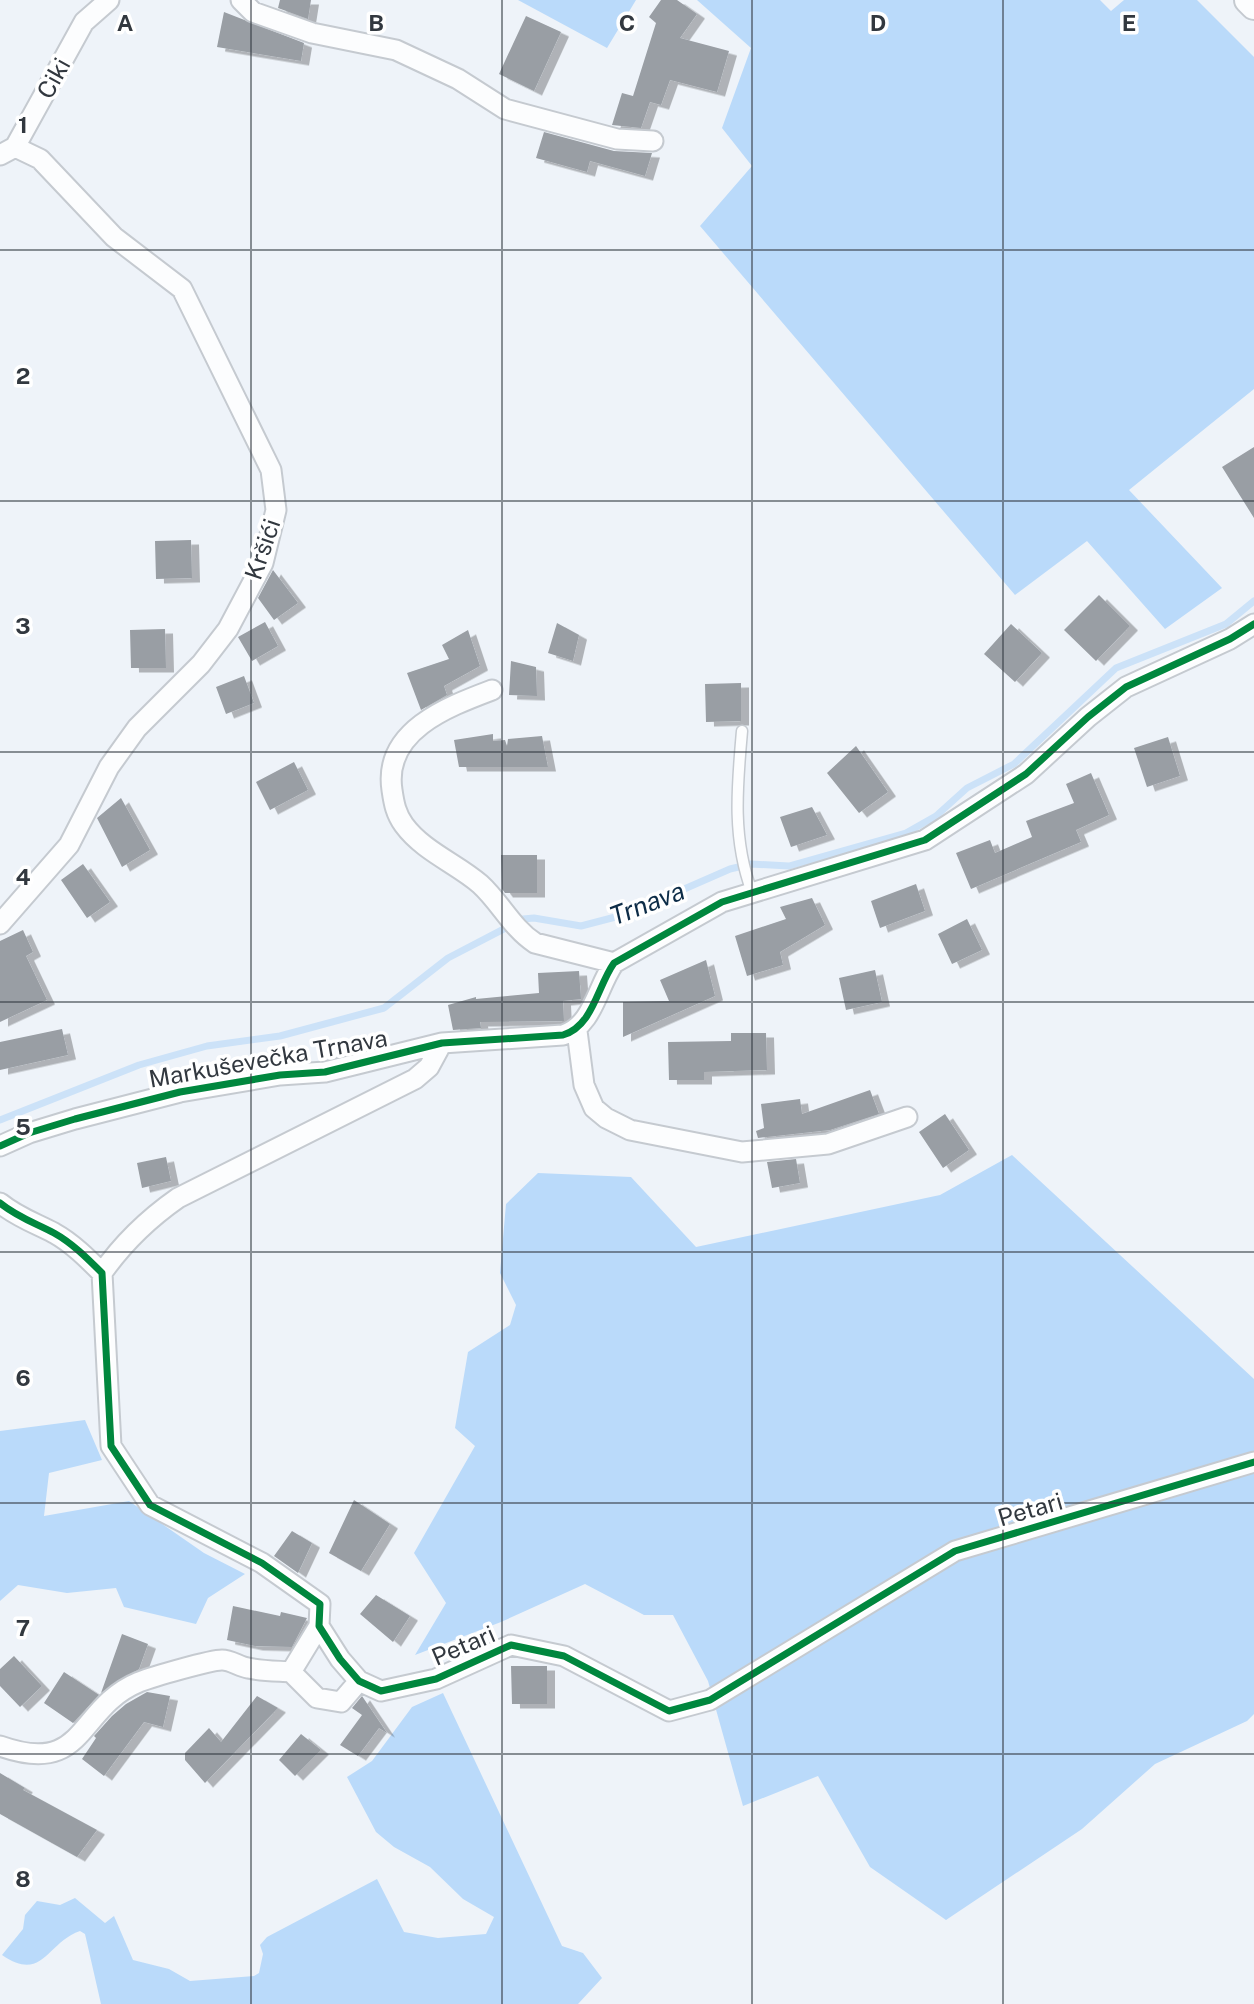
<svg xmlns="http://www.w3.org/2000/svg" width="1254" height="2004" viewBox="0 0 1254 2004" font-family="'Public Sans',sans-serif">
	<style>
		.green { fill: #badafa }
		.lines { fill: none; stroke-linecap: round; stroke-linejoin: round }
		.stream { stroke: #cce2f8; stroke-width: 7 }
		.building { fill: #999ea4; filter: url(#shadow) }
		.lane-casing { stroke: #c5cad0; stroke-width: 13 }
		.street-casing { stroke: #c5cad0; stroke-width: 23 }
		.secondary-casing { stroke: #c5cad0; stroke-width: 30 }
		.lane { stroke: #fcfdfe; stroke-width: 10 }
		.street { stroke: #fcfdfe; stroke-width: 19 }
		.secondary { stroke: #fcfdfe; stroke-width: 26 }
		.cycleway-casing { stroke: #fff; stroke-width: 11 }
		.cycleway { stroke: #00873e; stroke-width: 7 }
		.grid { fill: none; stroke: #32383f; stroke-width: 2; stroke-opacity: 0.55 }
		.labels { text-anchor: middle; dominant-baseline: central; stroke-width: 7; stroke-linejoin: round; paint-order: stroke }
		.street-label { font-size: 24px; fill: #32383f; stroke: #fff }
		.water-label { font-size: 26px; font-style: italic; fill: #0d2c47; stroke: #fff }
		.grid-label { font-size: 23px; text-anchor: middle; font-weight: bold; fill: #32383f; stroke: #fff; stroke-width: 7; stroke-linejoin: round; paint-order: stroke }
	</style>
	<defs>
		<filter id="shadow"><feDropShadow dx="8" dy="4.5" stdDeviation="0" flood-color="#0004"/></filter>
	</defs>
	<rect width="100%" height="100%" fill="#eef3f9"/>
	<path class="green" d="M518,0H636L607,48Z
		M697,0H1100L1111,11L1124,0H1197L1254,57V389L1129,490L1222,588L1165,629L1087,541L1015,595L700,226L752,166L722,128L751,48Z
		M1012,1155L1254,1379V1714L1247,1721L1155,1764L1082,1829L946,1920L870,1867L818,1776L743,1806L708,1681L673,1615H644L585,1584L501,1622L415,1655L446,1603L414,1553L475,1446L455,1428L468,1352L510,1325L516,1305L500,1273L506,1204L538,1173L631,1177L696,1247L940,1195Z
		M85,1420L102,1460L49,1473L44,1516L129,1501L204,1553L245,1574L208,1598L196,1624L124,1607L116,1588L67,1593L18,1585L0,1601V1431Z
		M443,1693L562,1946L583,1953L602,1978L578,2004H101L85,1934L80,1931C46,1943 43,1983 2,1955L23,1929L25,1915L37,1901L60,1905L75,1898L105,1923L114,1916L133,1960L169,1969L190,1981L254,1976L259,1973L263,1954L260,1945L267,1937L377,1879L404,1932L438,1938L486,1934L494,1917L463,1899L430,1867L394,1847L376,1832L347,1777L372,1761L412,1707Z"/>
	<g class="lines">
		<path class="stream" d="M0,1120L139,1065L207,1046L280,1036L384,1008L448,958L523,919L534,918L581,926L627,914L730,869L751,864L789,866L906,833L936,816L967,788L1014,764L1116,668L1226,624L1254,601"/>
	</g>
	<path class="building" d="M280,0H311L308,19L278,8Z
		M661,0H677L697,14L680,38L729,51L717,92L670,80L661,105L650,102L641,128L612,125L622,93L633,96L656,23L649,17Z
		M224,12L304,43L301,61L217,47Z
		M526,16L561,32L534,91L499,74Z
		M544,132L614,151L652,153L645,176L590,161L587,172L536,158Z
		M1254,447V518L1222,467Z
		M191,540L192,578L156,579L155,541Z
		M273,570L298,603L274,620L258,598Z
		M1099,595L1130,626L1096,661L1064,630Z
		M265,622L278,646L252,661L238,637Z
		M557,623L579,635L573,661L548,653Z
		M1011,624L1042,653L1015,682L984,654Z
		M165,629L166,668H131L130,630Z
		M468,630L480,666L444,686L447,695L421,710L407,673L449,659L442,645Z
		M511,661L536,667L537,696L509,695Z
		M244,676L254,703L226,714L216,687Z
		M741,683V721L706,722L705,684Z
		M493,734V741L505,740L507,746L508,739L542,736L548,767H459L454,740Z
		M1168,737L1180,776L1147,787L1134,748Z
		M856,746L888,792L859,813L827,773Z
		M294,762L308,790L270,810L256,782Z
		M1091,773L1109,815L1076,830L1081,842L971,889L956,853L990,840L995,853L1032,837L1026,821L1074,803L1066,784Z
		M121,798L150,850L122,867L97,818Z
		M812,807L827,835L791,847L780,817Z
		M501,855H537V893H505L502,889Z
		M83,864L110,902L87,918L61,880Z
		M916,884L925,911L880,928L871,901Z
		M812,898L825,925L780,952L783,965L747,976L735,936L786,919L780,907Z
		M967,919L982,950L952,964L938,934Z
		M23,930L33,952L26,956L47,1000L0,1022V941Z
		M706,960L715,996L623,1037V1002L669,1001L660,980Z
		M875,970L882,1002L846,1010L839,978Z
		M579,971L581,999L563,1001L564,1021L480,1022L481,1028L453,1030L448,1005L476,997V999L539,993L538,973Z
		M62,1029L68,1055L0,1070V1042Z
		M731,1033H766L767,1070L704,1072V1080H669L668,1042L731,1041Z
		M870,1090L879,1114L830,1130L758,1138L756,1131L764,1128L761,1104L800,1099L802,1114Z
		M945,1114L969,1150L943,1168L919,1132Z
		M166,1157L171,1181L142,1188L137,1163Z
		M796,1159L800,1183L772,1188L767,1162Z
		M354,1500L390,1524L361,1571L329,1553Z
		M292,1531L312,1543L298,1573L274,1556Z
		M376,1595L410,1616L393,1642L360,1614Z
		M233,1606L280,1616L281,1612L307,1618L292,1647L255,1646L227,1640Z
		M122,1634L148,1644L139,1669L101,1693Z
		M14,1656L42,1686L20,1707L0,1686V1669Z
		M511,1666H547V1704H512Z
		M64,1672L99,1695L73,1723L44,1703Z
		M147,1692L170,1696L163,1727L144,1722L104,1776L82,1759L96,1738L94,1736L112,1716L126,1704Z
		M257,1696L278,1708L205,1783L185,1760V1753L209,1728L221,1742Z
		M362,1696L387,1733L379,1728L358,1756L340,1745L362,1715L352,1708Z
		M301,1734L321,1750L295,1776L279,1760Z
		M0,1773L25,1788L23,1790L97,1830L77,1857L0,1814Z"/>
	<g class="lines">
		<defs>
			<path id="lane" d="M742,731C737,787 732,839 752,892"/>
			<path id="street" d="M241,0L253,12L312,33L396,50L458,79L505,109L617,139L653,141
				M0,155L15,147L84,22L109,0
				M492,690C447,707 383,731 392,790C394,804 396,814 404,825C423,851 457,864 480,884C500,902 512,928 535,943L614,963
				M0,924L69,845L109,767L137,728L201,664L228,629L263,563L276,510L271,470L182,289L114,237L40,159L15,147
				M577,1031L584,1085L594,1108L606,1118L630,1130L742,1152L828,1144L907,1117
				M0,1146L29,1133L75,1119L180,1092L280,1075L325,1072L442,1043L563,1035C593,1026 597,987 614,963L722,902L925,840L1026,774L1088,717L1126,687L1230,639L1254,624
				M0,1203C17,1217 35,1223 54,1233C72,1243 87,1258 102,1273L111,1446L150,1505L262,1563L320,1604L319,1626L340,1659L359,1681L381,1691L436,1679L511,1645L564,1656L669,1711L710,1700L955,1551L1254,1462
				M102,1273C123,1243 148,1219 178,1198L415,1079L429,1067L442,1043
				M291,1672L317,1698L341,1702L359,1681
				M0,1746C87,1777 76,1708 139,1682C152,1677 210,1660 222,1660C231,1660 240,1667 248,1668C262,1671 277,1671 291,1672L319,1626"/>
			<path id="secondary" d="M1248,0L1254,6"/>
		</defs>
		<use href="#lane" class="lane-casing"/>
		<use href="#street" class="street-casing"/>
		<use href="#secondary" class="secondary-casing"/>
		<use href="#lane" class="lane"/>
		<use href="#street" class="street"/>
		<use href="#secondary" class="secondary"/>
		<defs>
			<path id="cycleway" d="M0,1146L29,1133L75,1119L180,1092L280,1075L325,1072L442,1043L563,1035C593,1026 597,987 614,963L722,902L925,840L1026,774L1088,717L1126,687L1230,639L1254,624
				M0,1203C17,1217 35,1223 54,1233C72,1243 87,1258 102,1273L111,1446L150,1505L262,1563L320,1604L319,1626L340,1659L359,1681L381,1691L436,1679L511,1645L564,1656L669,1711L710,1700L955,1551L1254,1462"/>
		</defs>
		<use href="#cycleway" class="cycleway-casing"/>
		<use href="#cycleway" class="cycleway"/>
	</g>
	<path class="grid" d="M251,0V2004M502,0V2004M752,0V2004M1003,0V2004M0,250H1254M0,501H1254M0,752H1254M0,1002H1254M0,1252H1254M0,1503H1254M0,1754H1254"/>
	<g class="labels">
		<g class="street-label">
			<text transform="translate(53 78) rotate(-61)">Ciki</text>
			<text transform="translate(262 549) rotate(-71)">Kršići</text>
			<text transform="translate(268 1058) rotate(-10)">Markuševečka Trnava</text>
			<text transform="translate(1030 1509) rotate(-16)">Petari</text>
			<text transform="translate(463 1645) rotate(-23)">Petari</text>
		</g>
		<g class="water-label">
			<text transform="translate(647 903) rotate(-21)">Trnava</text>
		</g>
	</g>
	<g class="grid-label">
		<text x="125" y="31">A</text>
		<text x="376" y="31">B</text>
		<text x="627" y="31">C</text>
		<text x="878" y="31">D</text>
		<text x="1129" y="31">E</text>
		<text x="23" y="133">1</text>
		<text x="23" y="384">2</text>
		<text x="23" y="634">3</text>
		<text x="23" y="885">4</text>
		<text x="23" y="1135">5</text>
		<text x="23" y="1386">6</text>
		<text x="23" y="1636">7</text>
		<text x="23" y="1887">8</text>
	</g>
</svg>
